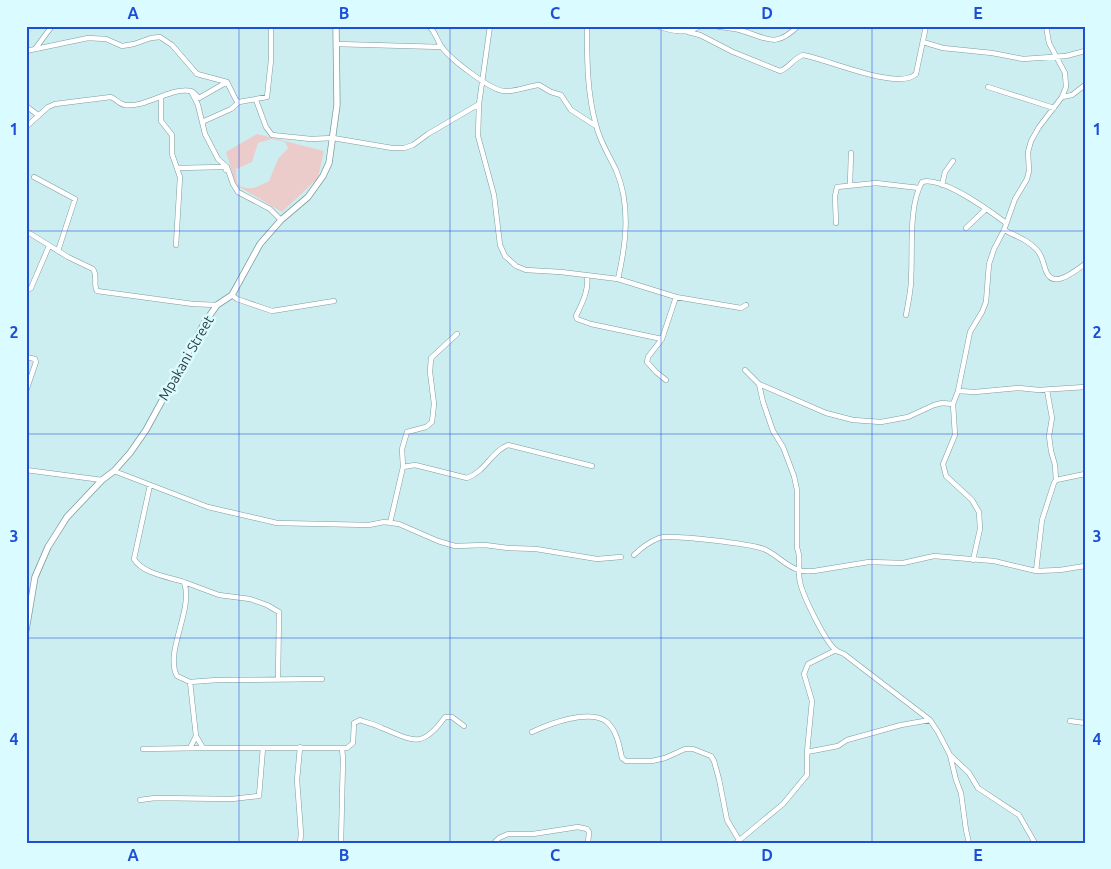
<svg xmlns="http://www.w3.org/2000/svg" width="1111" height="869" viewBox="0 0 1111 869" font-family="Ubuntu,sans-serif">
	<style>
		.green { fill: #eccccb; fill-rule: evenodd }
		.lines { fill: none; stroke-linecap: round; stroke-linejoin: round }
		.street-casing { stroke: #7d9c9f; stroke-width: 5.5 }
		.secondary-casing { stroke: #7d9c9f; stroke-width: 7 }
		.street { stroke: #fff; stroke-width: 4.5 }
		.secondary { stroke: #fff; stroke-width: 5.5 }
		.grid { fill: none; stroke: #1d4ed8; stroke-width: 1; stroke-opacity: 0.55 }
		.labels { text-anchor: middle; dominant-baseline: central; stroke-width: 5; stroke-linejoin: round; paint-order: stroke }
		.street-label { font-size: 14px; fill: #303d3f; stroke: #dafbff }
		.neatline { fill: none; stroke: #1d4ed8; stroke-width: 2 }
		.grid-label { font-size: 16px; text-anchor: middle; font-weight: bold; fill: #1d4ed8 }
	</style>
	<rect width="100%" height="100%" fill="#cdeef1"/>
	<path class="green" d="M257,134L324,151L318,178L282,212L236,185L235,182L226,152ZM271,139L285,142L288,148L278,159L269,181C257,187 249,192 237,184L236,169L252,162L258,143Z"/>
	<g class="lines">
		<defs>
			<path id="street" d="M429,26C436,33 436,38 441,46C449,58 490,90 504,91C516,92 528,86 539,85L551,92L561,95L571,110L596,126
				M490,26L479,104L478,136L494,195L500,245L505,256L516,266L526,270L561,272L618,279L676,297L741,308L746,305
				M587,26C587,60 587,93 596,125C600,142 609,155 616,170C631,205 626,244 618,279
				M657,26C672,31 686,35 700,26
				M716,26C724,28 732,28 740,30C767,38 775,49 798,26
				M688,32L700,35L733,52L780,71C788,69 794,58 803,55C827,59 898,91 916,74L926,26
				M923,42L943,48L992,53L1023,59L1066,56L1085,51
				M336,44L442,47
				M35,49L52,26
				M26,51L88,38L106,39L122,46L134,44L151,38L160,37L172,45L197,74L227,82
				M988,87L1054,108
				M193,92L199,98L227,82L236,100L239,102L267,97L271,60V26
				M161,97V121L172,135V154L180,177L176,245
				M1062,97L1072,95L1085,85
				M256,100L266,127L272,135L311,139L333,138L392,148H404L413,145L428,134L479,104
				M26,106L38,115
				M202,122L231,109L239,102
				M26,127L48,107L55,104L111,97C116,99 119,104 125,105C146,108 170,87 191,91L198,105L205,134L218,159L227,167L233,184L238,192L270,209L281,220
				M178,168L222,167H225L226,170
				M34,177L75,199L58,251
				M850,185L851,153
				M942,185L945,172L953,161
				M836,223L835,196L837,187L876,183L919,188
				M966,228L986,209
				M1004,230C1016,236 1028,240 1037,250C1043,257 1043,263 1046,271C1053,290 1075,271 1085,264
				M26,231L68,257L93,269C98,276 93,285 97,291L193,304L217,305
				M587,276C589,291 582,303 576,316L577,319L591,324L662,339
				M26,291L31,288L49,246
				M232,295L237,299L272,311L334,301
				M906,315C908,303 911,291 911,280C913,251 908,207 922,182C942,176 990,211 1006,223
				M26,357L35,359L36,362L26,391
				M745,370L759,384L826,413L853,420L881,422L908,417L934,405L942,403L953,404
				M666,380L656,372L647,362L648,357L662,339L676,297
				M759,384L763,402L773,431L783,447L794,476L797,490V548C802,559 797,570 800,582C803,596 826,644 837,651C839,652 842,653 844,654L930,720L938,732L950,755L956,780L961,793L966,830L969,843
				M958,391L975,392L1019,388L1039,390L1085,387
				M403,467L402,449L407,432L426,427L432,422L434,404L430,372L431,358L457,334
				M26,470L102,480
				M114,471L208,507L277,523L369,525L384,522L399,524L438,541L455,546L485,545L508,548L536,549L597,559L621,557
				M1056,480L1085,474
				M150,485L134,559C143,574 169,577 184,582C194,610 164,652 177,676L190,682L217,680L322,679
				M390,523L403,467L415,465L467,478C485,472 492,451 508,445L592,466
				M634,555C641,548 649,542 659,538C670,534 755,544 766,550C777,555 787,567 799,570C803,572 809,571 814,571L869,562L903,563L934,556L994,561L1036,571L1060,570L1085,566
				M973,560L980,529L979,512L972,500L946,476L943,464L955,435L953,404L958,391L970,332L982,312L986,302L989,264L994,249L1004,230L1015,199L1027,179L1029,171L1028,152L1031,141L1039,127L1062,97L1066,87L1065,73L1049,43L1046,26
				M1036,571L1042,520L1054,483L1056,480L1055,465L1051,451L1049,436L1052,418L1047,390
				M184,582L219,595L250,599L267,605L279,612L278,679
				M190,682L196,736L203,748H347L353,743L354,723L360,720C367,723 375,724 382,728C414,741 422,749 445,717H452L464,726
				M1070,721L1085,723
				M532,732C549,724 590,708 607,722C617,731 619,745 622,758L626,761H652L665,758L685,749H693L711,756L714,761L719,779L727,820L739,840
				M190,748L196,736
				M143,749L203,748
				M807,752L838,746L847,740L901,725L930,720
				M950,755L969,773L978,788L1019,815L1035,843
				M140,800L155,798L232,799L259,796L263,748
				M300,843L301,834L297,780L300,747
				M341,843L343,759L342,748
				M494,843L499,838L508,834H533L578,827L587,829L589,832L588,843
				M736,843L783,804L807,775V752L812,701L804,674L808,664L836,650"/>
			<path id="secondary" d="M26,630L35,577L48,547L60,528L67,517L102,480L114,471L130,453L146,430L205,322L217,305L232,295L260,244L281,220L308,197L323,176L329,163L337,105L336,26"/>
		</defs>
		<use href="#street" class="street-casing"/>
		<use href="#secondary" class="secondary-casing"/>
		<use href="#street" class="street"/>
		<use href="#secondary" class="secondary"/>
	</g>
	<path class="grid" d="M239,26V843M450,26V843M661,26V843M872,26V843M26,231H1085M26,434H1085M26,638H1085"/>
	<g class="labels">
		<g class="street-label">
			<text transform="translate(186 358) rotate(-60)">Mpakani Street</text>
		</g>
	</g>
	<rect width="1111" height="869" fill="none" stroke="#dafbff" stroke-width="55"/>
	<rect x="28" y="28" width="1056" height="814" class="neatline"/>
	<g class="grid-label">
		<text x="133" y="19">A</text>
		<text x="344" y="19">B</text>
		<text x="555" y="19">C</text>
		<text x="767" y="19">D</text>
		<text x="978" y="19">E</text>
		<text x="14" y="135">1</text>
		<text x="1097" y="135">1</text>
		<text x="14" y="338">2</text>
		<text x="1097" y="338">2</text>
		<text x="14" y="542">3</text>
		<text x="1097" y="542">3</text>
		<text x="14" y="745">4</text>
		<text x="1097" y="745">4</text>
		<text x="133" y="861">A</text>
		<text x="344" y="861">B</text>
		<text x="555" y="861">C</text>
		<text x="767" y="861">D</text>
		<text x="978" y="861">E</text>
	</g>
</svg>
